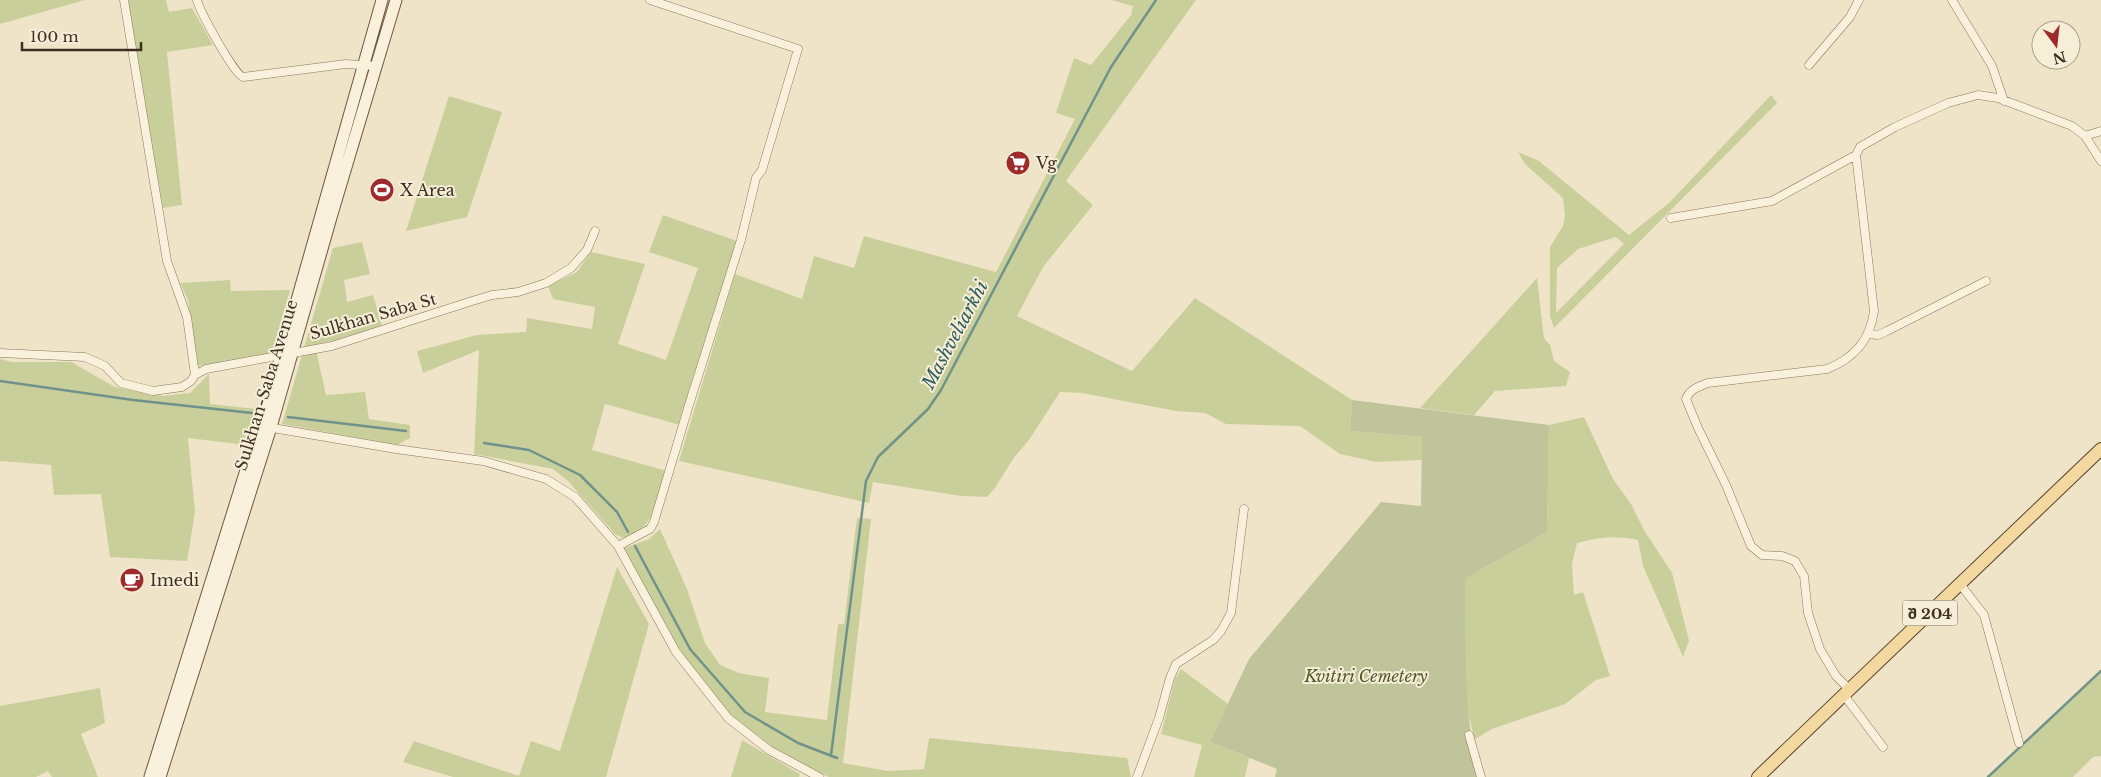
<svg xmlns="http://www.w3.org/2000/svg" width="2101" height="777" viewBox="0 0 2101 777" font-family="'Libre Baskerville','Noto Sans Georgian',serif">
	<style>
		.green { fill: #c9cf9b; fill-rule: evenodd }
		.cemetery { fill: #bfc49a }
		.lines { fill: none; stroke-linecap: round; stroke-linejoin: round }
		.stream { stroke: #6f938a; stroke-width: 2.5 }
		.minor-casing { stroke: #8d765c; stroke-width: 9 }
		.secondary-casing { stroke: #6f573f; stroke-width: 13 }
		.primary-casing { stroke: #5b4430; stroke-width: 14 }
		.minor { stroke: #faf1dc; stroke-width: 8 }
		.secondary { stroke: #faf1dc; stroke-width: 11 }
		.primary { stroke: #f3d9a0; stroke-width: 12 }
		.labels { text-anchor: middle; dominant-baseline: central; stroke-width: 4; stroke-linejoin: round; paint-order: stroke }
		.shield { fill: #f7eed8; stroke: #756857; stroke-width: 1 }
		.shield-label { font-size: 15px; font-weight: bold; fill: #3d2e20 }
		.poi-label { font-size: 16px; fill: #3d2e20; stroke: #f7eed8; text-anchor: start }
		.street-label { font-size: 16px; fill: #3d2e20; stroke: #f7eed8 }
		.park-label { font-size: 16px; font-style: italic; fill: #4d5a26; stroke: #f7eed8 }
		.water-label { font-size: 18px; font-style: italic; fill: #2f5d5a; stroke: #f7eed8 }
	</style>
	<rect width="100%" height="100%" fill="#f0e4c8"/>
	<path class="green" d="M0,0H85L0,24Z
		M127,0H166L169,12L192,8L213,45L167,52L182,205L163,208Z
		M1111,0H1196L1066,181L1093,205L1043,267L1017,316L1132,371L1195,298L1352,400L1350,431L1422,437V460L1376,462L1340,454L1300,426L1226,424L1205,413L1176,411L1082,393L1060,392L1029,440L1013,459L995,488L987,497L961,496L873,482L869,503L679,461L735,274L802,299L814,256L854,268L864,236L996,272L1075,119L1056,113L1074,58L1091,65L1131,15L1133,6Z
		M1771,95L1777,103L1554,328L1550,316V247L1563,226L1565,217L1563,198L1525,164L1518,152L1539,161L1629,235L1670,202ZM1616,237L1624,244L1556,313L1557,268L1578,249Z
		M449,96L502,112L467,217L406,231Z
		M663,215L737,241L680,425L605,404L592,450L667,471L651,517L640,532L625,538L616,535L568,481L553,469L474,454L479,350L423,373L417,351L477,335L526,332L527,318L592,329L595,307L553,299L548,286L577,272L591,252L645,264L618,344L666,360L698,268L649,252Z
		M362,242L370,274L344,280L347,302L373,295L382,326L336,340L318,344L317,355L326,395L365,392L369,419L410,425V438L397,445L282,424L333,248Z
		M1537,278L1544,338L1550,345L1554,361L1570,372L1566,386L1495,391L1474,415L1420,408Z
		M230,280L231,291L290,290L272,354L198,366L188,300L180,283Z
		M0,359L12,362H71L115,387L163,396L190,393L209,374L210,404L257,409L247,445L188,438L195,512L187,561L110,557L101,494L54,495L51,465L0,461Z
		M1584,417L1613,479L1631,504L1644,530L1672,573L1689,641L1683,657L1643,566L1638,540C1617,535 1598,537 1577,543L1572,564L1574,595L1583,592L1610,676L1596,680L1565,704L1492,729L1475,739C1460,695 1465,627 1465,579L1547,532L1549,425Z
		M857,518L871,519L843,763L888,771L924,769L929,738L1127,758L1131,777H829L824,775L773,747L731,715L679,650L622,549L649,539L660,529L687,589L705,643L720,665L739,673L769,678L765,712L827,720L838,624H844Z
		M617,567L649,624L606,777H453L403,762L414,741L519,776L531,741L560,751Z
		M1181,669L1228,704L1210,742L1249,758L1245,777H1194L1202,745L1161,734L1175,679Z
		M2101,673V756L2093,757L2073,777H1989Z
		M100,688L105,723L81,734L98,777H52L48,771L36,777H0V706Z
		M742,740L800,774L799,777H731Z"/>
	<path class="cemetery" d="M1352,400L1549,425L1547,532L1465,579C1466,645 1463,712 1479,777H1275L1277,769L1210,742L1249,659L1381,502L1421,506L1422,437L1350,431Z"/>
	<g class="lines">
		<path class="stream" d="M0,381L133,400L252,413
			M288,417L406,431
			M484,443L529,450L580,475L617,512L628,532
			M635,546L690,649L745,712L798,743L837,758
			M831,755L866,481L878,457L928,409L941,390L1111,67L1156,0
			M1988,777L2101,671"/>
		<defs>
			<path id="minor" d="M124,0L167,261L187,317L195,375
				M197,0C200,12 234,74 243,77L346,64L377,66
				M1952,0L1992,66L2004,101
				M1809,65L1850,17L1859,0
				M2101,131L2085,136L2101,161
				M1671,218L1772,201L1856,155L1860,147L1895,127L1948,103L1978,95L1998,98L2072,126L2085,136
				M1868,334L1878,335L1887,331L1986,281
				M0,353L85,357L105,366L121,383L153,391L182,387L191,381L195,375L206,369L332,346L469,302L492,295L518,292L546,283L571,268L587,250L595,231
				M267,427L396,449L483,461L546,479L575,497L618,546L676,652L728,718L769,750L819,777
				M618,546L650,529L654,522L689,405L741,240L756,178L762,170L798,49L650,0
				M1960,584L1984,615L2019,743
				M1850,690L1836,676L1820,649L1808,613L1804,576L1795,561L1782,556L1762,555L1751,546L1726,485L1698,428L1686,399C1690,389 1698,387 1708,383L1827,369C1854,358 1870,341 1874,311L1856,155
				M1844,695L1883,747
				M1469,735L1481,777
				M1137,777L1159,718L1170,678L1176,664L1213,640L1221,631L1231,613L1244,509"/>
			<path id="secondary" d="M150,777L276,374L382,0
				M160,777L271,427L332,214L396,0"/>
			<path id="primary" d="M1758,777L2101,449"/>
		</defs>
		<use href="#minor" class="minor-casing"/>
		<use href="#secondary" class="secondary-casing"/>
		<use href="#primary" class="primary-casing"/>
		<use href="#minor" class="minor"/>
		<use href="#secondary" class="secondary"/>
		<use href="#primary" class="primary"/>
	</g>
	<defs>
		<symbol id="supermarket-disc" viewBox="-11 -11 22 22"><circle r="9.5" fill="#9e2a2b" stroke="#f7eed8"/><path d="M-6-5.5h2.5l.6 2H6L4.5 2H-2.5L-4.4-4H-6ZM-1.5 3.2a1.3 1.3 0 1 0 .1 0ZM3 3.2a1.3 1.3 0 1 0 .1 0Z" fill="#fff"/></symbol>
		<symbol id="stadium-disc" viewBox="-11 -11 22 22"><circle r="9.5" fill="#9e2a2b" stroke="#f7eed8"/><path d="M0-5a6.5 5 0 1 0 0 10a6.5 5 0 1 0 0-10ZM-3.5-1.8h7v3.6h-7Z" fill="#fff"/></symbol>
		<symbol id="cafe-disc" viewBox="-11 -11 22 22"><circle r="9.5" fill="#9e2a2b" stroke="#f7eed8"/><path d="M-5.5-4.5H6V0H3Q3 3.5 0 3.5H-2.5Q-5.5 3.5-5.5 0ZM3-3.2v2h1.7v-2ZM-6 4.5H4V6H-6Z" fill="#fff"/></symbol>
	</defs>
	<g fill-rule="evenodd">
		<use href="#supermarket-disc" x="1004" y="149" width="28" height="28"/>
		<use href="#stadium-disc" x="368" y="176" width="28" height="28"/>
		<use href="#cafe-disc" x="118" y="566" width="28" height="28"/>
	</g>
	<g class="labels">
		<rect class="shield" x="1902.5" y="600.5" width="55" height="25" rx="4"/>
		<g class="shield-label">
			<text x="1930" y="613">შ 204</text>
		</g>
		<g class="poi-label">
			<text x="1036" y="163">Vg</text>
			<text x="400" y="190">X Area</text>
			<text x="150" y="580">Imedi</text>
		</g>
		<g class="street-label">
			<text transform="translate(373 316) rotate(-16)">Sulkhan Saba St</text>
			<text transform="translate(266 385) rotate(-73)">Sulkhan-Saba Avenue</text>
		</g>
		<g class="park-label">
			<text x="1366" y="676">Kvitiri Cemetery</text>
		</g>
		<g class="water-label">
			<text transform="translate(955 335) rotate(-62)">Mashveliarkhi</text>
		</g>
	</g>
	<g transform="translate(2056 45) rotate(165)"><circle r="24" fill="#f7eed8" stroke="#ada18e"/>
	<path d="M0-4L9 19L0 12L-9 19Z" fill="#9e2a2b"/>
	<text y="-8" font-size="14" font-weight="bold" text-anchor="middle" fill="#3d2e20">N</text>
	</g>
	<path d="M22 42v8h119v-8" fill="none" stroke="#3d2e20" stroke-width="2.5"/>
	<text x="30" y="42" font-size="15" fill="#3d2e20" stroke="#f7eed8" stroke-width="4" paint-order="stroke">100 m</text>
</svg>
